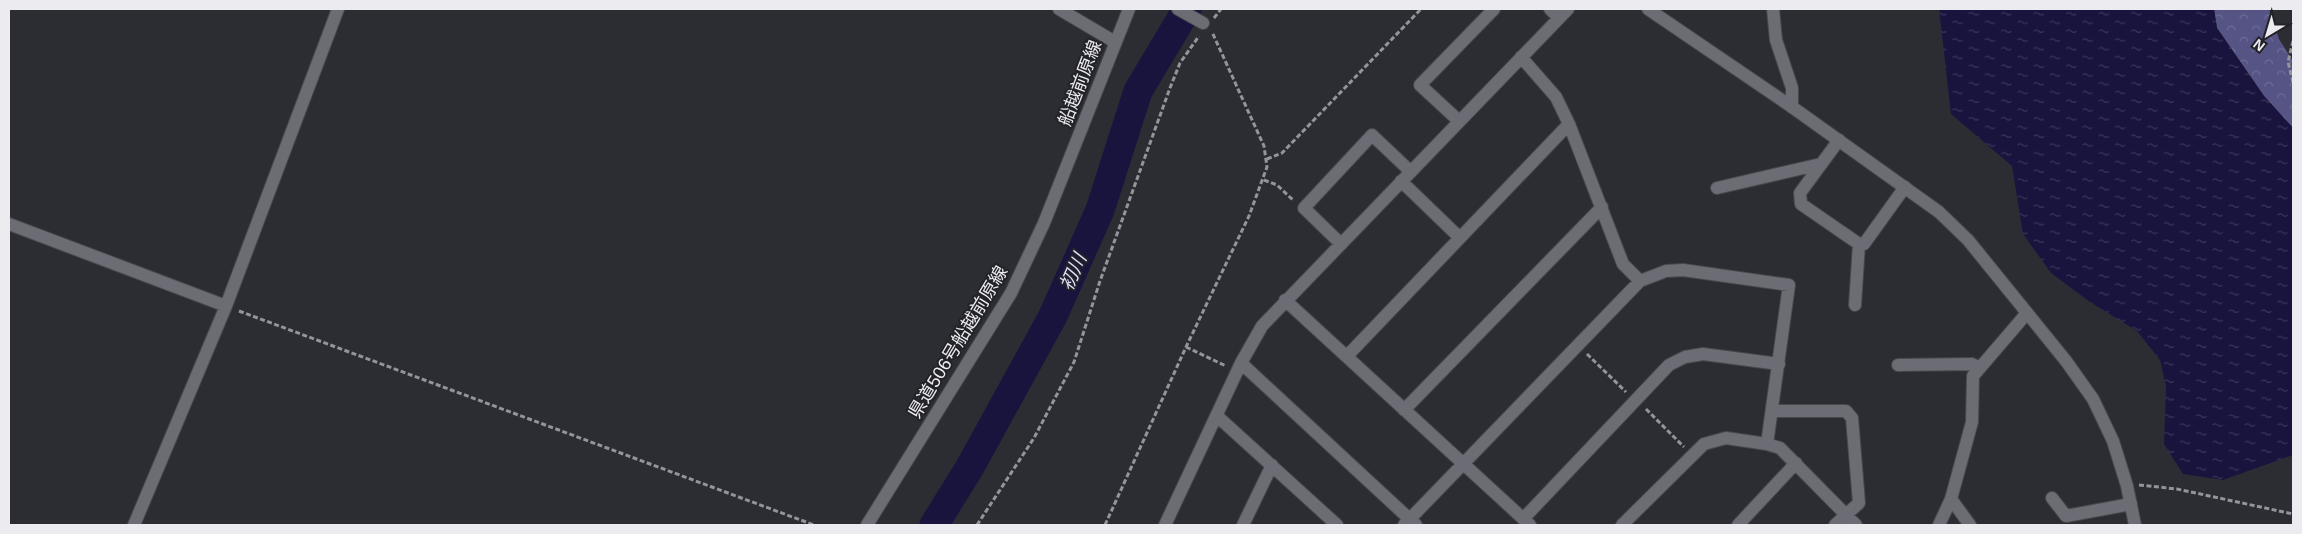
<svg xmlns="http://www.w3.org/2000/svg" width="2302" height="534" viewBox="0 0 2302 534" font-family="Helvetica,'Noto Sans JP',sans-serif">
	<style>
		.forest { fill: url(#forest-crowns) }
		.water { fill: url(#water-ripples) }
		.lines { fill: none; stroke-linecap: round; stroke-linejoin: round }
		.river { stroke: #19143e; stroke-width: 29 }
		.minor-casing { stroke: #48494d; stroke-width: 14 }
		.tertiary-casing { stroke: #48494d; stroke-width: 14 }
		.secondary-casing { stroke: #48494d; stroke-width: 14 }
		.path { stroke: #94949a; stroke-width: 3; stroke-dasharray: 5 2.5; stroke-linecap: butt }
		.minor { stroke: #6c6c74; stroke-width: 12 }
		.tertiary { stroke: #6c6c74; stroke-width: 12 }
		.secondary { stroke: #6c6c74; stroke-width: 12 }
		.labels { text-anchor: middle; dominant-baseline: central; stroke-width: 4; stroke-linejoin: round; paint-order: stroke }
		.street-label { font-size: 18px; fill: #ececf0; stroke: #222229 }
		.water-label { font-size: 19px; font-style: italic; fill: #dedfff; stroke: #222229 }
	</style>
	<defs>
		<pattern id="forest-crowns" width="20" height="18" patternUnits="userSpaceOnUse" patternTransform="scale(1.25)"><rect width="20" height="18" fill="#555484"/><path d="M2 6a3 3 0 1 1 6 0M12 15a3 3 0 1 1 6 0" fill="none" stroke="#6e6d96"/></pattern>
		<pattern id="water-ripples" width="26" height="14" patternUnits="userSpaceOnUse" patternTransform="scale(1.25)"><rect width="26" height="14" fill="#19143e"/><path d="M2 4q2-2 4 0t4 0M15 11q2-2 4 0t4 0" fill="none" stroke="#3b365a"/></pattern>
	</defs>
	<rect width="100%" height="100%" fill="#2c2c33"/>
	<path class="forest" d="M2214,9H2269L2279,39L2293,61V128L2264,96L2217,28Z"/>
	<path class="water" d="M1939,9H2214L2217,28L2264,96L2293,128V455L2223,480L2183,474L2164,444L2166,387L2160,360L2137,331L2090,302L2051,273L2023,234L2012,166L1951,114Z"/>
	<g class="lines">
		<path class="river" d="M934,525L970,467L1053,316L1100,210L1138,91L1187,9"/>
		<defs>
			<path id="minor" d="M1059,9L1115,42
				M1178,9L1203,23
				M1550,9L1559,18
				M1648,9L1792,107
				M1773,9L1776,40L1792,88V107
				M1521,57L1556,97L1569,124L1623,264L1640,281
				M1459,121L1420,85L1494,9
				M1839,140L1800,193L1801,204L1859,244H1864L1905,187
				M1401,181L1459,237
				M1717,188L1821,164
				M9,224L226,306
				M1340,243L1304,208L1372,135L1410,171
				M1285,300L1530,525
				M1855,305L1859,244
				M1347,356L1569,124
				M1241,363L1416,525
				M1898,365L1972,364L1980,368
				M1404,410L1602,207
				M1773,411H1846L1852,418L1859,503L1835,525
				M1217,416L1337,525
				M2052,498L2066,516L2131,504
				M1951,499L1970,525
				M1523,519L1669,365L1685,357L1703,354L1779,364
				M134,525L226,306L338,9
				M1165,525L1241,363L1262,326L1568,9
				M1243,525L1272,465
				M1404,525L1640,281L1666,271L1683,270L1789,285L1767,444L1780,448L1856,525
				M1622,525L1704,444L1726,438L1767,444
				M1738,525L1796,463
				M1939,525L1951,499L1972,422L1973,376L2027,313"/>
			<path id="tertiary" d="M1792,107L1939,212L1968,240L2066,361L2093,399L2113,441L2127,486L2135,525"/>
			<path id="secondary" d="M867,525L1011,293L1044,223L1129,9"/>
		</defs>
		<use href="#minor" class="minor-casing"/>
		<use href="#tertiary" class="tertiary-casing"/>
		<use href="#secondary" class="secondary-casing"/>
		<path class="path" d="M1214,18L1221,9
			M2293,41L2288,62L2293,82
			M1267,159L1282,153L1421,9
			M1264,180L1277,185L1293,200
			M239,311L814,525
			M1186,347L1226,366
			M1587,354L1626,392
			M1646,409L1684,447
			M2139,485L2177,489L2293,514
			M977,525L1034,438L1074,362L1100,281L1170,88L1180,63L1199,36
			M1105,525L1186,347L1249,216L1267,167L1264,146L1212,32"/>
		<use href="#minor" class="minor"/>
		<use href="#tertiary" class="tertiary"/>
		<use href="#secondary" class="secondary"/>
	</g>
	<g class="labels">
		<g class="street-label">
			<text transform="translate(1080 83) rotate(-69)">船越前原線</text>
			<text transform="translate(958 342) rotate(-59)">県道506号船越前原線</text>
		</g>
		<g class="water-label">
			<text transform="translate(1073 272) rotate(-66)">初川</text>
		</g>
	</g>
	<rect width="2302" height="534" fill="none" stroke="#ececf0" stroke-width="20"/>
	<g transform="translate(2267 35) rotate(218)" stroke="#222229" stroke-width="4" paint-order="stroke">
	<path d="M0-4L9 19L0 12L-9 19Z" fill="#ececf0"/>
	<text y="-8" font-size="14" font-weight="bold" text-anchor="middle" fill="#ececf0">N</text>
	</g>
</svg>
